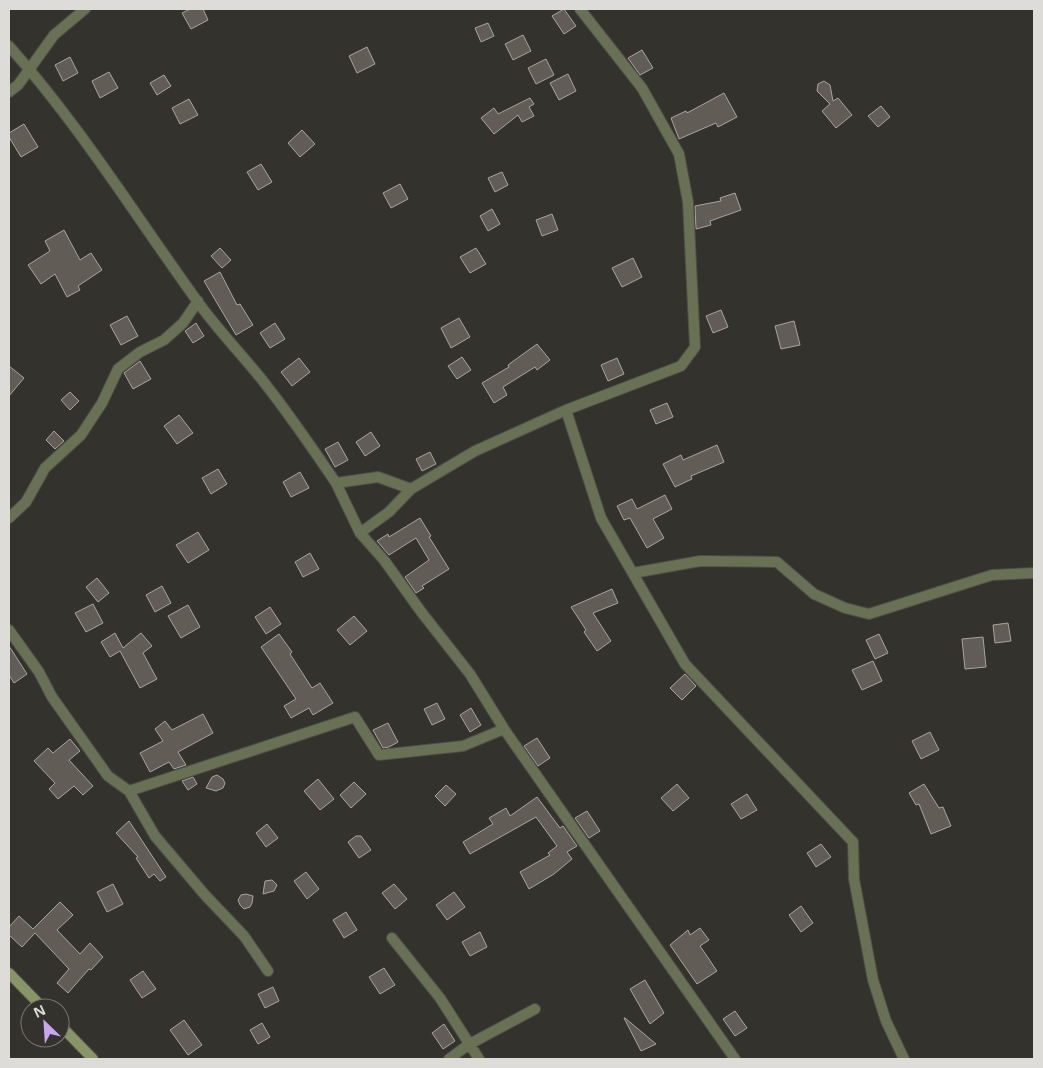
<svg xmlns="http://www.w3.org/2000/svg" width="1043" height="1068" viewBox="0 0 1043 1068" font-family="'Noto Sans',sans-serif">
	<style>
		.building { fill: #625c57; stroke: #aba49f }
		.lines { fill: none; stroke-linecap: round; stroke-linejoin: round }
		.street-casing { stroke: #4f4d48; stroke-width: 12 }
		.secondary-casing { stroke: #4f4d48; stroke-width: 12 }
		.street { stroke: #697155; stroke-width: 10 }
		.secondary { stroke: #879568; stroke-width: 10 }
	</style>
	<rect width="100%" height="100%" fill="#34322c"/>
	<path class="building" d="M190,9H203L208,20L191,29L182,13Z
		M564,9L576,26L564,34L552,16Z
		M488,23L494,36L481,42L475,28Z
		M523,35L531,51L513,60L505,44Z
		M367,47L375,64L357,73L349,56Z
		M642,50L653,68L640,75L628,58Z
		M70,57L78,73L63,81L55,65Z
		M546,59L554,75L536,84L528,68Z
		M109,72L118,88L100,98L92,81Z
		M568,74L576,91L559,100L550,83Z
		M164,75L171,86L157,95L150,83Z
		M824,81L830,85L833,101L838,98L852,115L836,128L822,111L830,104L817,91L818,84Z
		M724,93L737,117L718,127L716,123L679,139L671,118L686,111L687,113Z
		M530,98L534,104L529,107L534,116L522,122L518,115L494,134L481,118L494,108L498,114Z
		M189,99L198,115L180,124L172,108Z
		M881,106L890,117L878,127L868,116Z
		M24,124L38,147L21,157L9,137V133Z
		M302,130L315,144L300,157L288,143Z
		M261,164L272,182L258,190L247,172Z
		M502,172L508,185L495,192L488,178Z
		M400,184L408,199L391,208L383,193Z
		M735,193L741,210L710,221L711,225L696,229L695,206L721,201L720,198Z
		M492,209L500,224L488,231L480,216Z
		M552,214L558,230L542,236L536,220Z
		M64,230L80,260L91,253L102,270L78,286L80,290L67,297L55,274L41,284L28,265L50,251L45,241Z
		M220,248L231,260L222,268L211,256Z
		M476,248L486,264L470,273L460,257Z
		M633,258L642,277L622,287L612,268Z
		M220,272L237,305L240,304L253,325L236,335L204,281Z
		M721,310L728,327L713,333L706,316Z
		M127,316L138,336L121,345L110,325Z
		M459,318L470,337L451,348L441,328Z
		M794,321L800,345L781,349L775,326Z
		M196,323L204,336L193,343L185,331Z
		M275,323L285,339L270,348L260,333Z
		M537,344L550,360L537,370L535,367L503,387L507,395L494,403L482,383L509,367L508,365Z
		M462,357L471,370L457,379L448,366Z
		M299,358L310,372L292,386L281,372Z
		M617,358L624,374L608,381L601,365Z
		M140,361L151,379L133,389L124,373Z
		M9,366L24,378L9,396Z
		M70,392L79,401L70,410L61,400Z
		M667,403L673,417L656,424L650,410Z
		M179,415L193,433L177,444L164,426Z
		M54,431L64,441L55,449L46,440Z
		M371,432L380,446L365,456L356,442Z
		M338,442L348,460L335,467L325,449Z
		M717,445L724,462L691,476L692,479L675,487L663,464L681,455L683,460Z
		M430,452L436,464L422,471L416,459Z
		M218,469L227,484L211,494L202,478Z
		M300,472L309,488L291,497L283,482Z
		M665,495L672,509L653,519L664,538L647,548L630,518L624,520L617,506L632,499L637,509Z
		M420,518L431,536L429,537L449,569L422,586L424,588L416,593L405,577L429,560L416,538L389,555L377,541L388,534L389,537Z
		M198,532L209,550L188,563L176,545Z
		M310,553L319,569L303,577L295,562Z
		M97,578L109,593L98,602L86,587Z
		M162,586L171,603L155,612L146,595Z
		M612,589L618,603L593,613L611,641L597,651L584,632L586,630L571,607Z
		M93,604L103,623L86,632L75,613Z
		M188,605L200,627L181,638L168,616Z
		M270,607L281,624L266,634L255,617Z
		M354,616L367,631L350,645L337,630Z
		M1008,623L1011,641L995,643L993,625Z
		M115,633L123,648L141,633L152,646L143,653L157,679L140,688L120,651L110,657L101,642Z
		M279,634L292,652L290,654L312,688L320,683L333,703L313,715L309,708L291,718L284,706L296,699L261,647Z
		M879,634L888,653L875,659L866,640Z
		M983,637L986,667L965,669L962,639Z
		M9,646L27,674L14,683L9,675Z
		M873,661L882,681L862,690L852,670Z
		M685,674L696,686L682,700L670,688Z
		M437,703L445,719L432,725L424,709Z
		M471,708L481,725L470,732L460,715Z
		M203,714L213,733L178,752L186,765L174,769L169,762L150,772L140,753L163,741L155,729L165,721L172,730Z
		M388,723L398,742L389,747L383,748L373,730Z
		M930,732L939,750L921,759L912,741Z
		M537,738L550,758L538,766L524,746Z
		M70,739L80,751L69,760L93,786L83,795L74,786L58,799L49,789L55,783L34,761L48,748L53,753Z
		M217,775L223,779L225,783L223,788L216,791L206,788L212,777Z
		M193,777L197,784L188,790L182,781Z
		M318,779L334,799L320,810L304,791Z
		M354,782L366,794L351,808L340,795Z
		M677,784L689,798L673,811L661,798Z
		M924,784L939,808L943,807L951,826L931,834L919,804L916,805L909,793Z
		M446,785L456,794L445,806L435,796Z
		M747,794L757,810L741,819L731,804Z
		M537,797L560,828L563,826L577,846L567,852L572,859L554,874L529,889L520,872L550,855L548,853L557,846L536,817L470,854L463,842L493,824L489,818L506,808L510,816Z
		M587,811L600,831L589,838L575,818Z
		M129,821L166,877L160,881L154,874L149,878L136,858L138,857L116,833Z
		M267,824L278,838L266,847L256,833Z
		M356,836H361L371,850L359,858L348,842Z
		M821,844L831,857L816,867L807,853Z
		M306,872L319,889L307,899L294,881Z
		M272,880L277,885L274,891L263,894L265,881Z
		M113,884L123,904L107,912L97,892Z
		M394,884L407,899L395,909L382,893Z
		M454,892L465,907L447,920L436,905Z
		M246,894L253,896L252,903L250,907L244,909L240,905L238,900L241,895Z
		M60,902L73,915L57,930L80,954L90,943L103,957L91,970L89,969L68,993L57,983L69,969L35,933L22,947L9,935V927L19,916L33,929Z
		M801,906L813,923L801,932L789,915Z
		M346,912L357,930L344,938L333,920Z
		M700,928L709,940L700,946L717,971L697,984L670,945L688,930L690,935Z
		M480,932L487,947L470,956L462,942Z
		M384,968L395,985L380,994L369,977Z
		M143,971L156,989L142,998L130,980Z
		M645,980L664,1013L650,1024L630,989Z
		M273,987L279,1001L265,1008L258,994Z
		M735,1011L747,1028L735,1036L723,1019Z
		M624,1018H625L656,1044L641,1051Z
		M184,1020L202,1045L188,1055L170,1030Z
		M262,1023L270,1037L258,1044L250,1030Z
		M444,1024L455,1041L443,1049L432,1033Z"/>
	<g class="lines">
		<defs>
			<path id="street" d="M9,46C81,127 137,218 200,305C220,332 243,356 263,381C289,414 313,449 336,483
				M9,92L18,85L54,35L85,9
				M566,410L601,518L685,664L853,842L854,879L873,980L886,1021L904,1059
				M411,489L378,477L336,483L360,533L384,560L422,613L470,674L504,729L735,1059
				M9,518L26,502L45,468L81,435L102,403L118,369L140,352L164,340L183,323L198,301
				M360,533L389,512L411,489L475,451L566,410L681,366L695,347L688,202L679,154L642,88L580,9
				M633,573L700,561L777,562L814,594L845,608L869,614L992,575L1034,573
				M9,630L39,672L52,697L108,776L129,791L155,836L205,895L244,936L268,971
				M129,791L355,717L379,755L463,746L504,729
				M392,938L440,998L479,1059
				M449,1059L468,1045L535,1009"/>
			<path id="secondary" d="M9,973L43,1008
				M60,1025L93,1059"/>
		</defs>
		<use href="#street" class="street-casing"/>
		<use href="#secondary" class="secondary-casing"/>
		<use href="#street" class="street"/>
		<use href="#secondary" class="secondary"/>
	</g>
	<rect width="1043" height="1068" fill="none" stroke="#dddcd8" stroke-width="20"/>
	<g transform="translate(45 1023) rotate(335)"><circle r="24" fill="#34322c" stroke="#787671"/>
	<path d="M0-4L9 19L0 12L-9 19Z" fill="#c7a6ef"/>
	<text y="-8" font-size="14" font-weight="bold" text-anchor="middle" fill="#dddcd8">N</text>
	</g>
</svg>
